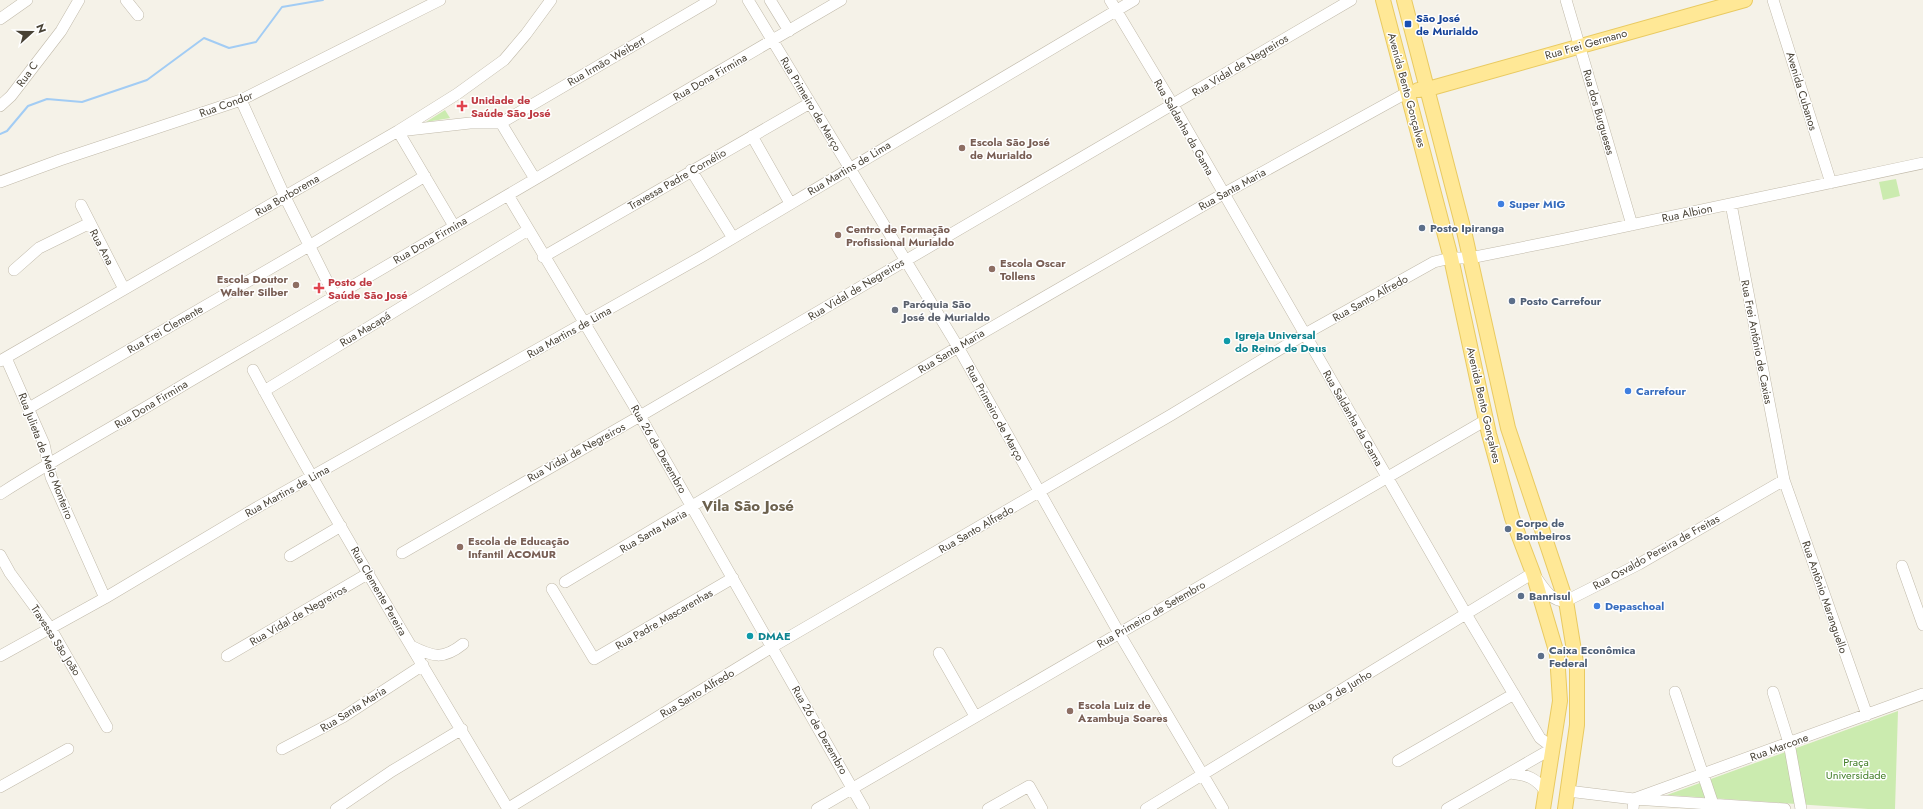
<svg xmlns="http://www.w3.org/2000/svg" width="1923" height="809" viewBox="0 0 1923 809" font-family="Jost,sans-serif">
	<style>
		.green { fill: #cbebaf }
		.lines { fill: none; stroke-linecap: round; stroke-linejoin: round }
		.stream { stroke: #a2ccf4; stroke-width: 2 }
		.minor-casing { stroke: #c1baaa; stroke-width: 12 }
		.major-casing { stroke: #e9ca61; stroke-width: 16 }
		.minor { stroke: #fff; stroke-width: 11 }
		.major { stroke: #ffe896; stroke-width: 14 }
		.transit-dot { fill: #1a4fb4; stroke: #fff; stroke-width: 1.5 }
		.health-dot { fill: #e0444e; stroke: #fff; stroke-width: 1.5 }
		.education-dot { fill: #8d6e63; stroke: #fff; stroke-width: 1.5 }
		.shop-dot { fill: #3f7fe0; stroke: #fff; stroke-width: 1.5 }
		.service-dot { fill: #5c6f8a; stroke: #fff; stroke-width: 1.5 }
		.worship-dot { fill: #6b7280; stroke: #fff; stroke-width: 1.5 }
		.culture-dot { fill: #0f9aa8; stroke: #fff; stroke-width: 1.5 }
		.labels { text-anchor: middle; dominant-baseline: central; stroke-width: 3; stroke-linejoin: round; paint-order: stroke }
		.transit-label { font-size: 11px; font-weight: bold; fill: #164399; stroke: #fff; text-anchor: start }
		.street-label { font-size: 11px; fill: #484236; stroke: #fff }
		.health-label { font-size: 11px; font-weight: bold; fill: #be3a42; stroke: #fff; text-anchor: start }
		.education-label { font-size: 11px; font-weight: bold; fill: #785e54; stroke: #fff; text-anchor: start }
		.shop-label { font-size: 11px; font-weight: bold; fill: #366cbe; stroke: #fff; text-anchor: start }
		.service-label { font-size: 11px; font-weight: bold; fill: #4e5e75; stroke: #fff; text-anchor: start }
		.worship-label { font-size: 11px; font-weight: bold; fill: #5b616d; stroke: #fff; text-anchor: start }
		.culture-label { font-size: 11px; font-weight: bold; fill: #0d838f; stroke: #fff; text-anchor: start }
		.park-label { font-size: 11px; fill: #417d26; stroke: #fff }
		.district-label { font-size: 15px; font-weight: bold; fill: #6c614d; stroke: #fff }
	</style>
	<rect width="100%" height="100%" fill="#f5f2e8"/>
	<path class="green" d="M445,110L450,118L426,122Z
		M1896,179L1900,196L1883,200L1879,182Z
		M1898,711L1895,809H1868L1667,795Z"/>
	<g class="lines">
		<path class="stream" d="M0,134L7,131L28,106L47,99L82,102L147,80L204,38L229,48L256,42L282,7L323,0"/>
		<defs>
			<path id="minor" d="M126,0L138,15
				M748,0L958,347L1119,633L1223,809
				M770,0L789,31
				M1110,0L1173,105L1466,614L1540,738L1553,748L1447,809
				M1566,0L1632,225
				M1773,0L1831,183
				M0,19L27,0
				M241,100L285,197L334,295
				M0,106L11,96L61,31L79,0
				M501,123L711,0
				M398,131L454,226
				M399,131L470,123H501L535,179
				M752,136L790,203
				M691,170L733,238
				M0,182L60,160L241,100L440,0
				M508,195L640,416L864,809
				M1731,204L1784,480L1867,715
				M81,205L124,289
				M543,257L810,103
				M14,270L39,248L90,223
				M6,358L44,444L51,477L105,598
				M0,361L398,131L457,94L504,60L526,34L551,0
				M253,370C333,519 422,664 508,809
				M264,391L528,230
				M29,408L309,246L425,176
				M0,494C61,455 124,421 185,384C403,254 623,128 841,0
				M402,553L640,416L1351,0
				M0,555L10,573L51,629L107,727
				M290,556L341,526
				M1902,566L1923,625
				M565,582L958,347L1223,194L1408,92
				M552,589L594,659L733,578
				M411,646C433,657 443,660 463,644
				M939,653L975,716
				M0,656L105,598L256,508L701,257L1134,0
				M227,656L369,573
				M1675,692L1713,804V809
				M1773,692L1789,743L1801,809
				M282,749L343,717L423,665
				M1398,761L1514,694
				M1510,773C1528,775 1536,778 1546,792
				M0,787L68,749
				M1568,791L1634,799L1785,809
				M1634,799L1923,694
				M336,809L392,771L462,729
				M507,809L772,647L1171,415L1305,334L1434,262L1451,258H1470L1565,239L1923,163
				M817,809L1486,420
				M988,809L1029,786L1042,809
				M1146,809L1533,573C1542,585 1550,602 1566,601L1639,564L1784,480
				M1633,809L1634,799"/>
			<path id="major" d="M1383,0L1451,258L1489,434L1512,518L1533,573L1557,654L1560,701L1543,809
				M1404,0L1464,231L1508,428L1566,601L1577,669V725L1565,809
				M1418,90L1428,89L1745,0"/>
		</defs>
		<use href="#minor" class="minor-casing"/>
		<use href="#major" class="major-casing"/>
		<use href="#minor" class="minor"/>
		<use href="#major" class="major"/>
	</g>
	<rect class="transit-dot" x="1404" y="20" width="8" height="8" rx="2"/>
	<g class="health-dot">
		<path d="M460 100h4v4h4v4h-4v4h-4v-4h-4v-4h4z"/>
		<path d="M317 282h4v4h4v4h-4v4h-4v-4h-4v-4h4z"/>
	</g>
	<g class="education-dot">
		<circle cx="962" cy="148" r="4"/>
		<circle cx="838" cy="235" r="4"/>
		<circle cx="992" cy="269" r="4"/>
		<circle cx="296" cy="285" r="4"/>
		<circle cx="460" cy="547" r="4"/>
		<circle cx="1070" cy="711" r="4"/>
	</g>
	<g class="shop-dot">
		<circle cx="1501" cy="204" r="4"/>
		<circle cx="1628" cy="391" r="4"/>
		<circle cx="1597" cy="606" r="4"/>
	</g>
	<g class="service-dot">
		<circle cx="1422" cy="228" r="4"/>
		<circle cx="1512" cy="301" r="4"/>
		<circle cx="1508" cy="529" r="4"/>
		<circle cx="1521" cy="596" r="4"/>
		<circle cx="1541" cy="656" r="4"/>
	</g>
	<circle class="worship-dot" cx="895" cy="310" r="4"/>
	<g class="culture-dot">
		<circle cx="1227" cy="341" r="4"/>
		<circle cx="750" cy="636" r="4"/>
	</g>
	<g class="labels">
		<g class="transit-label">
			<text x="1416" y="18">São José<tspan x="1416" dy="13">de Murialdo</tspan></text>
		</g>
		<g class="street-label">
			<text transform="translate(1586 44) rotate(-16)">Rua Frei Germano</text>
			<text transform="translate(606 61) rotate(-30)">Rua Irmão Weibert</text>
			<text transform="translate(1240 65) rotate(-31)">Rua Vidal de Negreiros</text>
			<text transform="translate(27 74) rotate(-54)">Rua C</text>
			<text transform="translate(710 77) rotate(-30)">Rua Dona Firmina</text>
			<text transform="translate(1407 90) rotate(75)">Avenida Bento Gonçalves</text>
			<text transform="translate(1802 91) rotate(73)">Avenida Cubanos</text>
			<text transform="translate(226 104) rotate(-20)">Rua Condor</text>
			<text transform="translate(811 104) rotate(59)">Rua Primeiro de Março</text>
			<text transform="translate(1599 112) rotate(74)">Rua dos Burgueses</text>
			<text transform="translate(1184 127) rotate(60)">Rua Saldanha da Gama</text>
			<text transform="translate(849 168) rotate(-31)">Rua Martins de Lima</text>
			<text transform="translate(677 179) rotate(-30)">Travessa Padre Cornélio</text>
			<text transform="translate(1232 189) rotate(-29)">Rua Santa Maria</text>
			<text transform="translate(287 195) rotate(-30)">Rua Borborema</text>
			<text transform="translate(1687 213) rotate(-12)">Rua Albion</text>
			<text transform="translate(430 240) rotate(-30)">Rua Dona Firmina</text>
			<text transform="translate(102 247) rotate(62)">Rua Ana</text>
			<text transform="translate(856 289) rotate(-31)">Rua Vidal de Negreiros</text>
			<text transform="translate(1370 298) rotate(-29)">Rua Santo Alfredo</text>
			<text transform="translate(165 329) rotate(-30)">Rua Frei Clemente</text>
			<text transform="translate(365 329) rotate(-31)">Rua Macapá</text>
			<text transform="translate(569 332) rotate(-29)">Rua Martins de Lima</text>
			<text transform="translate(1757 342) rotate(79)">Rua Frei Antônio de Caxias</text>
			<text transform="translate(951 351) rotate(-31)">Rua Santa Maria</text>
			<text transform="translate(151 404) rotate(-31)">Rua Dona Firmina</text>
			<text transform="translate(1484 405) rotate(77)">Avenida Bento Gonçalves</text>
			<text transform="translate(995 413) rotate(61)">Rua Primeiro de Março</text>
			<text transform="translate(1353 418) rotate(60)">Rua Saldanha da Gama</text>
			<text transform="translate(659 449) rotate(60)">Rua 26 de Dezembro</text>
			<text transform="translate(576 452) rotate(-29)">Rua Vidal de Negreiros</text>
			<text transform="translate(46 456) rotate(69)">Rua Julieta de Melo Monteiro</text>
			<text transform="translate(287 491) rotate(-29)">Rua Martins de Lima</text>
			<text transform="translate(976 529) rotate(-30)">Rua Santo Alfredo</text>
			<text transform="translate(653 531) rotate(-30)">Rua Santa Maria</text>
			<text transform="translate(1656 552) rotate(-29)">Rua Osvaldo Pereira de Freitas</text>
			<text transform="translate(379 591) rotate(60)">Rua Clemente Pereira</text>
			<text transform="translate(1825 597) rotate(71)">Rua Antônio Maranguello</text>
			<text transform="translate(1151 614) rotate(-30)">Rua Primeiro de Setembro</text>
			<text transform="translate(298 615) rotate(-30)">Rua Vidal de Negreiros</text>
			<text transform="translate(664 619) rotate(-30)">Rua Padre Mascarenhas</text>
			<text transform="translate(56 640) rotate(57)">Travessa São João</text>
			<text transform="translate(1340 691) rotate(-31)">Rua 9 de Junho</text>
			<text transform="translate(697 693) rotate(-31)">Rua Santo Alfredo</text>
			<text transform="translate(353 709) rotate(-32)">Rua Santa Maria</text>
			<text transform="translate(820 730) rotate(60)">Rua 26 de Dezembro</text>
			<text transform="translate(1779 747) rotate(-20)">Rua Marcone</text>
		</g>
		<g class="health-label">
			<text x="471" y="100">Unidade de<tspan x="471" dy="13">Saúde São José</tspan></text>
			<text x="328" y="282">Posto de<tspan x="328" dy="13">Saúde São José</tspan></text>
		</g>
		<g class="education-label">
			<text x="970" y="142">Escola São José<tspan x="970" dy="13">de Murialdo</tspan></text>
			<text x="846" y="229">Centro de Formação<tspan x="846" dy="13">Profissional Murialdo</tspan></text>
			<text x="1000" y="263">Escola Oscar<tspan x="1000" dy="13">Tollens</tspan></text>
			<text x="288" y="279" text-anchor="end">Escola Doutor<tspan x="288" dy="13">Walter Silber</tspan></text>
			<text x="468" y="541">Escola de Educação<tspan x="468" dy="13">Infantil ACOMUR</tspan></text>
			<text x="1078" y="705">Escola Luiz de<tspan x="1078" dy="13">Azambuja Soares</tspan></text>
		</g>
		<g class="shop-label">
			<text x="1509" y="204">Super MIG</text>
			<text x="1636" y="391">Carrefour</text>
			<text x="1605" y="606">Depaschoal</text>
		</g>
		<g class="service-label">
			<text x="1430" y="228">Posto Ipiranga</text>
			<text x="1520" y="301">Posto Carrefour</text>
			<text x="1516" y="523">Corpo de<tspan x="1516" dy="13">Bombeiros</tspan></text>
			<text x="1529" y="596">Banrisul</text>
			<text x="1549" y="650">Caixa Econômica<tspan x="1549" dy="13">Federal</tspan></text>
		</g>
		<g class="worship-label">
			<text x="903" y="304">Paróquia São<tspan x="903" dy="13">José de Murialdo</tspan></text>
		</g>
		<g class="culture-label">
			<text x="1235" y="335">Igreja Universal<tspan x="1235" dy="13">do Reino de Deus</tspan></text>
			<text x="758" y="636">DMAE</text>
		</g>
		<g class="park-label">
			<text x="1856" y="762">Praça<tspan x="1856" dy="13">Universidade</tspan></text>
		</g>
		<g class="district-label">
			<text x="748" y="506">Vila São José</text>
		</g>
	</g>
	<g transform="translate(32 32) rotate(69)" stroke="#ffffff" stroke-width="3" paint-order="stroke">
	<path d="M0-3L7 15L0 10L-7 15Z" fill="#484236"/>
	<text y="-6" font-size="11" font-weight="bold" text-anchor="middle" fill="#484236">N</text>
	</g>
</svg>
